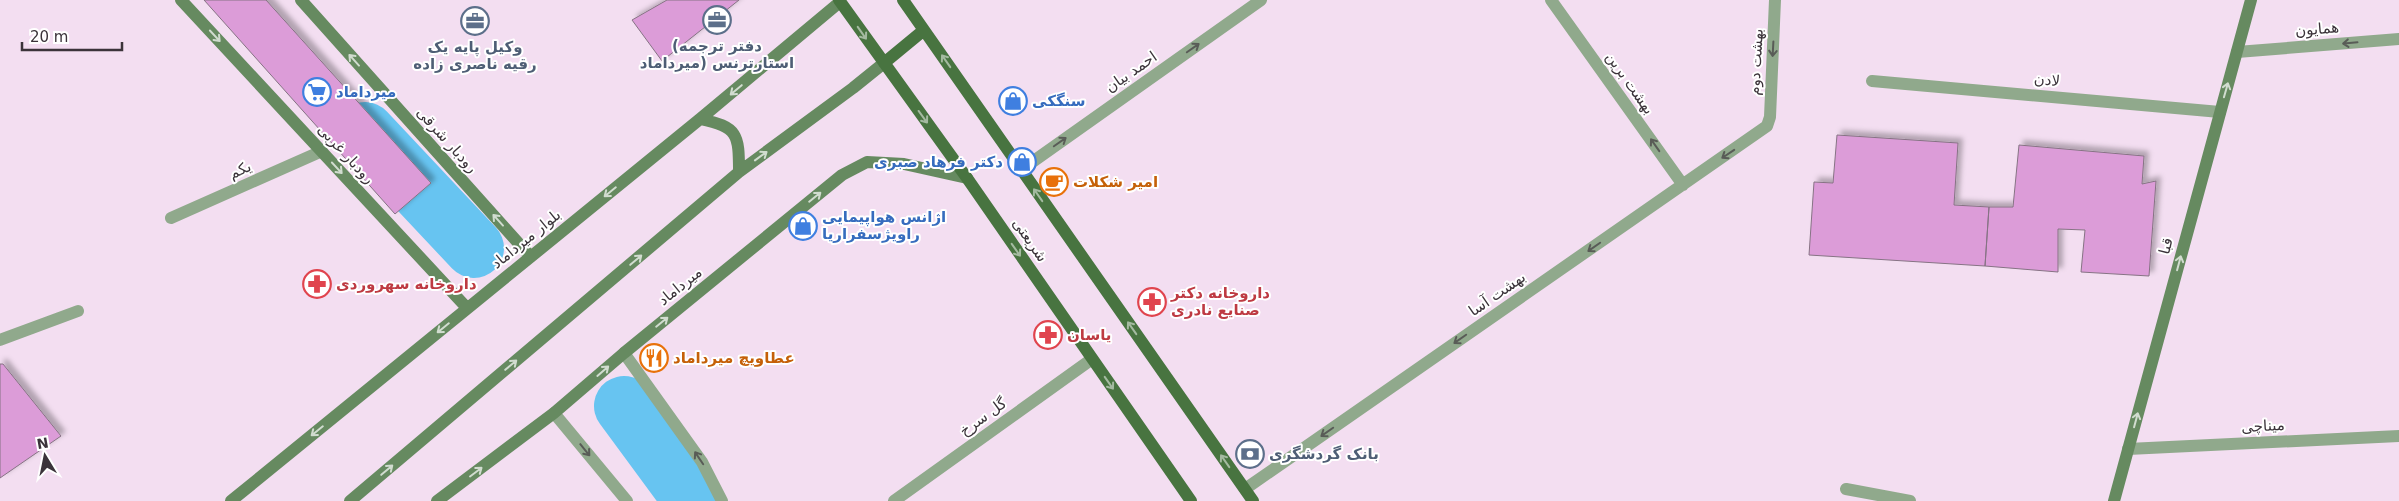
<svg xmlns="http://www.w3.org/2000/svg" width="2399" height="501" viewBox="0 0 2399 501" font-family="'DejaVu Sans','Noto Naskh Arabic',sans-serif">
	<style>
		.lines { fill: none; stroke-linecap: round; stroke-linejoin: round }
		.river { stroke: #67c4f1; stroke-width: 60 }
		.building { fill: #dc9cd8; stroke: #867384; filter: url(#shadow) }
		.street { stroke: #90a98c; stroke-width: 12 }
		.secondary { stroke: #668a60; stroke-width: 12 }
		.primary { stroke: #487440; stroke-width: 12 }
		.oneway { stroke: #a4baa0 }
		.oneway2 { stroke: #d1dccf }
		.oneway3 { stroke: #595c57 }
		.labels { text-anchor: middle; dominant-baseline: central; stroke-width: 4; stroke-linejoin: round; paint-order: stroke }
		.street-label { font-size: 15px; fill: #3b333a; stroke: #fff }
		.service-label { font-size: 15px; font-weight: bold; fill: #4e5e75; stroke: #fff }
		.shop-label { font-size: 15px; font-weight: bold; fill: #366cbe; stroke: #fff; text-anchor: start }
		.food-label { font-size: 15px; font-weight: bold; fill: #c56008; stroke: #fff; text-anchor: start }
		.health-label { font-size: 15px; font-weight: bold; fill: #be3a42; stroke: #fff; text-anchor: start }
	</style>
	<defs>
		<filter id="shadow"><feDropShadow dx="4.5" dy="-4.5" stdDeviation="2.5" flood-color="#0004"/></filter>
	</defs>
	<rect width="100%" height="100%" fill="#f3def1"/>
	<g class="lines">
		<path class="river" d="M365,132L474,248
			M624,406L694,501"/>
	</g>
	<path class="building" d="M204,0H266L431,183L395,214Z
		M667,0H739L662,61L632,20Z
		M1837,135L1958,143L1954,205L1989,207L1985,266L1809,255L1814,182L1833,183Z
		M2019,145L2144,156L2142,184L2156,181L2149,276L2081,272L2085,230L2058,229V272L1985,266L1989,207H2013Z
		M0,364H3L61,436L0,478Z"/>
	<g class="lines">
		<path class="street" d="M1551,0L1683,185
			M2237,52L2399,39
			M1872,81L2220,112
			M1021,170L1261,0
			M171,218L322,151
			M0,340L78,311
			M624,353L702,462L722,501
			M554,413L627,501
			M2128,449L2399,436
			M1245,489L1767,126L1770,117L1775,0
			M1846,489L1910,501
			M894,501L1092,359"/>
		<path class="secondary" d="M181,0L467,308
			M301,0L530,256
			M700,119C738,127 739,134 739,172
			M231,501L700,119L840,2
			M350,501L739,172L853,88L884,63
			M437,501L554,413L624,353L842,175L867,162L904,164L967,178
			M2114,501L2251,0"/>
		<path class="primary" d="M839,0L967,178L1191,501
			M903,0L1253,501
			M884,63L924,30"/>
	</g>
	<defs><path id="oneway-shaft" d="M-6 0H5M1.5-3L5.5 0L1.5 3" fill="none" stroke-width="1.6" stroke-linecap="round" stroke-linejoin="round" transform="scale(1.25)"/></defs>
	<g class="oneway">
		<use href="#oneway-shaft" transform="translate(862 33) rotate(55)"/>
		<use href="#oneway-shaft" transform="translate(946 61) rotate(-125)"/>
		<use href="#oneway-shaft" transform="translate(923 117) rotate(54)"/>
		<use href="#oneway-shaft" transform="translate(1038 195) rotate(-125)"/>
		<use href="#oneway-shaft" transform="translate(1016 250) rotate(55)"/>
		<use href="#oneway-shaft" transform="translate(1132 328) rotate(-125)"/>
		<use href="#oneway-shaft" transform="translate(1109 383) rotate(55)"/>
		<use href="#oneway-shaft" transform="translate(1225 461) rotate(-125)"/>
	</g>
	<g class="oneway2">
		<use href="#oneway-shaft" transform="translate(215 36) rotate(47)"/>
		<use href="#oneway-shaft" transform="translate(354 60) rotate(-132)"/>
		<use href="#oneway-shaft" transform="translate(736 90) rotate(140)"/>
		<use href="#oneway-shaft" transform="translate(2226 90) rotate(-74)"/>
		<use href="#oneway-shaft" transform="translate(761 156) rotate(-36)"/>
		<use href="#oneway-shaft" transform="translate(337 168) rotate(47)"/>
		<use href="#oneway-shaft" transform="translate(610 192) rotate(141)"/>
		<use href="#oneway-shaft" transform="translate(815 197) rotate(-39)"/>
		<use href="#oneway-shaft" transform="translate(498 220) rotate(-132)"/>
		<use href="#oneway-shaft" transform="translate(636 260) rotate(-40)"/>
		<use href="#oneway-shaft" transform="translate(2179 263) rotate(-75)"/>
		<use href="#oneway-shaft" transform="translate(662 322) rotate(-39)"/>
		<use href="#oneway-shaft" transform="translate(443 328) rotate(141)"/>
		<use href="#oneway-shaft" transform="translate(511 365) rotate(-40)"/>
		<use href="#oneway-shaft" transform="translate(603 371) rotate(-41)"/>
		<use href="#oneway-shaft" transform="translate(2136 420) rotate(-75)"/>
		<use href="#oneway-shaft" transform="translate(317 431) rotate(141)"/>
		<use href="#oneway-shaft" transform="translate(387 470) rotate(-40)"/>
		<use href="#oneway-shaft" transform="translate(476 472) rotate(-37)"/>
	</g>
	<g class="oneway3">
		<use href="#oneway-shaft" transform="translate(2350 43) rotate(175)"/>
		<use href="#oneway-shaft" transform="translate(1193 48) rotate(-35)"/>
		<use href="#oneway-shaft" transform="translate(1773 49) rotate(93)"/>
		<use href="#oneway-shaft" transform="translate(1060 142) rotate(-35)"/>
		<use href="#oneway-shaft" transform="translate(1655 145) rotate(-125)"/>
		<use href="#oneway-shaft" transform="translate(1728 154) rotate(146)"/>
		<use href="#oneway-shaft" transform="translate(1594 247) rotate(145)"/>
		<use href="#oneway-shaft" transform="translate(1460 339) rotate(145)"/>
		<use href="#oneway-shaft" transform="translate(1327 432) rotate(145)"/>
		<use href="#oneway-shaft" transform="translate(585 450) rotate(51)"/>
		<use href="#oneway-shaft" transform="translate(699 458) rotate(-124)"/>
	</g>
	<defs>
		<symbol id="office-ring" viewBox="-11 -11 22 22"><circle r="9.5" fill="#fff" stroke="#5c6f8a" stroke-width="1.5"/><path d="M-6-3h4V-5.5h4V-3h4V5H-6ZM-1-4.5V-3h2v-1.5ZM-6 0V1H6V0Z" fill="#5c6f8a"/></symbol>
		<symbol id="supermarket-ring" viewBox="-11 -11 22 22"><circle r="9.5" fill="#fff" stroke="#3f7fe0" stroke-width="1.5"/><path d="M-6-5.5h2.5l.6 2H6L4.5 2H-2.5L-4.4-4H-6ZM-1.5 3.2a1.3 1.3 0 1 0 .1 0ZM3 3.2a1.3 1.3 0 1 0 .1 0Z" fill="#3f7fe0"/></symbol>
		<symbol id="shop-ring" viewBox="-11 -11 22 22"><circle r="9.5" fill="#fff" stroke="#3f7fe0" stroke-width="1.5"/><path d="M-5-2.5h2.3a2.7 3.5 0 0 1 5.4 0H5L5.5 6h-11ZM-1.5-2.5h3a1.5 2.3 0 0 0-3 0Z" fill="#3f7fe0"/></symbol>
		<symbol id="cafe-ring" viewBox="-11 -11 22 22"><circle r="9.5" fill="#fff" stroke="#e8710a" stroke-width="1.5"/><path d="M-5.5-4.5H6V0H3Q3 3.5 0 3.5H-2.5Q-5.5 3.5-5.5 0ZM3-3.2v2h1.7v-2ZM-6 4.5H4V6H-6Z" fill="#e8710a"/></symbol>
		<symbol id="pharmacy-ring" viewBox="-11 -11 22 22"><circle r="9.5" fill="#fff" stroke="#e0444e" stroke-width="1.5"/><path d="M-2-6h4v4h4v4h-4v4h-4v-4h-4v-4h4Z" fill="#e0444e"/></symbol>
		<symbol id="restaurant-ring" viewBox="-11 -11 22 22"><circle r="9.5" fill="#fff" stroke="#e8710a" stroke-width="1.5"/><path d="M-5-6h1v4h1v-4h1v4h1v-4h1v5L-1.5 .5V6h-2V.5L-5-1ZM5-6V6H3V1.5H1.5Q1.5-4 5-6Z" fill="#e8710a"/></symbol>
		<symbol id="bank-ring" viewBox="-11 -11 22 22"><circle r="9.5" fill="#fff" stroke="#5c6f8a" stroke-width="1.5"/><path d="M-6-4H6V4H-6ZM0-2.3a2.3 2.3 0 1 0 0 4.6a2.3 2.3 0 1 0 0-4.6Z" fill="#5c6f8a"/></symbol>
	</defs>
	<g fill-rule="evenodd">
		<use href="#office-ring" x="701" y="4" width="32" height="32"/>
		<use href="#office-ring" x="459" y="5" width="32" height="32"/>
		<use href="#supermarket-ring" x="301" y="76" width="32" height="32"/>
		<use href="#shop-ring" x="997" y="85" width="32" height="32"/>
		<use href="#shop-ring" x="1006" y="146" width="32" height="32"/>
		<use href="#cafe-ring" x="1038" y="166" width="32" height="32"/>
		<use href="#shop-ring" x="787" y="210" width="32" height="32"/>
		<use href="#pharmacy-ring" x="301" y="268" width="32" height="32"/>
		<use href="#pharmacy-ring" x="1136" y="286" width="32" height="32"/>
		<use href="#pharmacy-ring" x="1032" y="319" width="32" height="32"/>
		<use href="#restaurant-ring" x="638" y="342" width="32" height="32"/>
		<use href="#bank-ring" x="1234" y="438" width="32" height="32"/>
	</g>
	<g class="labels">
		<g class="street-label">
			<text transform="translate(2317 29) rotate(-5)">همایون</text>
			<text transform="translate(1756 62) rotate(-87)">بهشت دوم</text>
			<text transform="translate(1131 72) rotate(-35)">احمد بیان</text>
			<text transform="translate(2047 80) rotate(5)">لادن</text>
			<text transform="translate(1630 83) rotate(55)">بهشت برین</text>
			<text transform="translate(447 140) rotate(48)">رودبار شرقی</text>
			<text transform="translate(346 154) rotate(47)">رودبار غربی</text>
			<text transform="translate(240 170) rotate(-24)">یکم</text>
			<text transform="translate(526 239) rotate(-39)">بلوار میرداماد</text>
			<text transform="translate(1030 240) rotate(55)">شریعتی</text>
			<text transform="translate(2166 246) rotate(-75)">قبا</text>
			<text transform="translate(680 286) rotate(-39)">میرداماد</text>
			<text transform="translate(1497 294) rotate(-35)">بهشت آسا</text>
			<text transform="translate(983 417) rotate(-36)">گل سرخ</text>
			<text transform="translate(2263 426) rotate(-3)">میناچی</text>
		</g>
		<g class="service-label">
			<text x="717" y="46">(دفتر ترجمه<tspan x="717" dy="17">استارترنس (میرداماد</tspan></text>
			<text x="475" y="47">وکیل پایه یک<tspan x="475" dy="17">رقیه ناصری زاده</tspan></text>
			<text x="1269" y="454" text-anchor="start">بانک گردشگری</text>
		</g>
		<g class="shop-label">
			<text x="336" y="92">میرداماد</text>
			<text x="1032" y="101">سنگکی</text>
			<text x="1003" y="162" text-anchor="end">دکتر فرهاد صبری</text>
			<text x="822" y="217">اژانس هواپیمایی<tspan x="822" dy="17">راویژسفراریا</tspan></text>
		</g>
		<g class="food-label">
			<text x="1073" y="182">امیر شکلات</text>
			<text x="673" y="358">عطاویچ میرداماد</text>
		</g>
		<g class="health-label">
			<text x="336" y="284">داروخانه سهروردی</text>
			<text x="1171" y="293">داروخانه دکتر<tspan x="1171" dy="17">صنايع نادری</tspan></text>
			<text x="1067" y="335">یاسان</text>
		</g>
	</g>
	<g transform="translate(45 456) rotate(350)" stroke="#ffffff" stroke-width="4" paint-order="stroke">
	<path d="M0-4L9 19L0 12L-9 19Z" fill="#3b333a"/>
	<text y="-8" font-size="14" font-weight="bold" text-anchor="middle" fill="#3b333a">N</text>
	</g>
	<path d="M22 42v8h100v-8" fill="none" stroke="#3b333a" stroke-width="2.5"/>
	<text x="30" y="42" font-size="15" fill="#3b333a" stroke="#ffffff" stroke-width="4" paint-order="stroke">20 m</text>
</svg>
